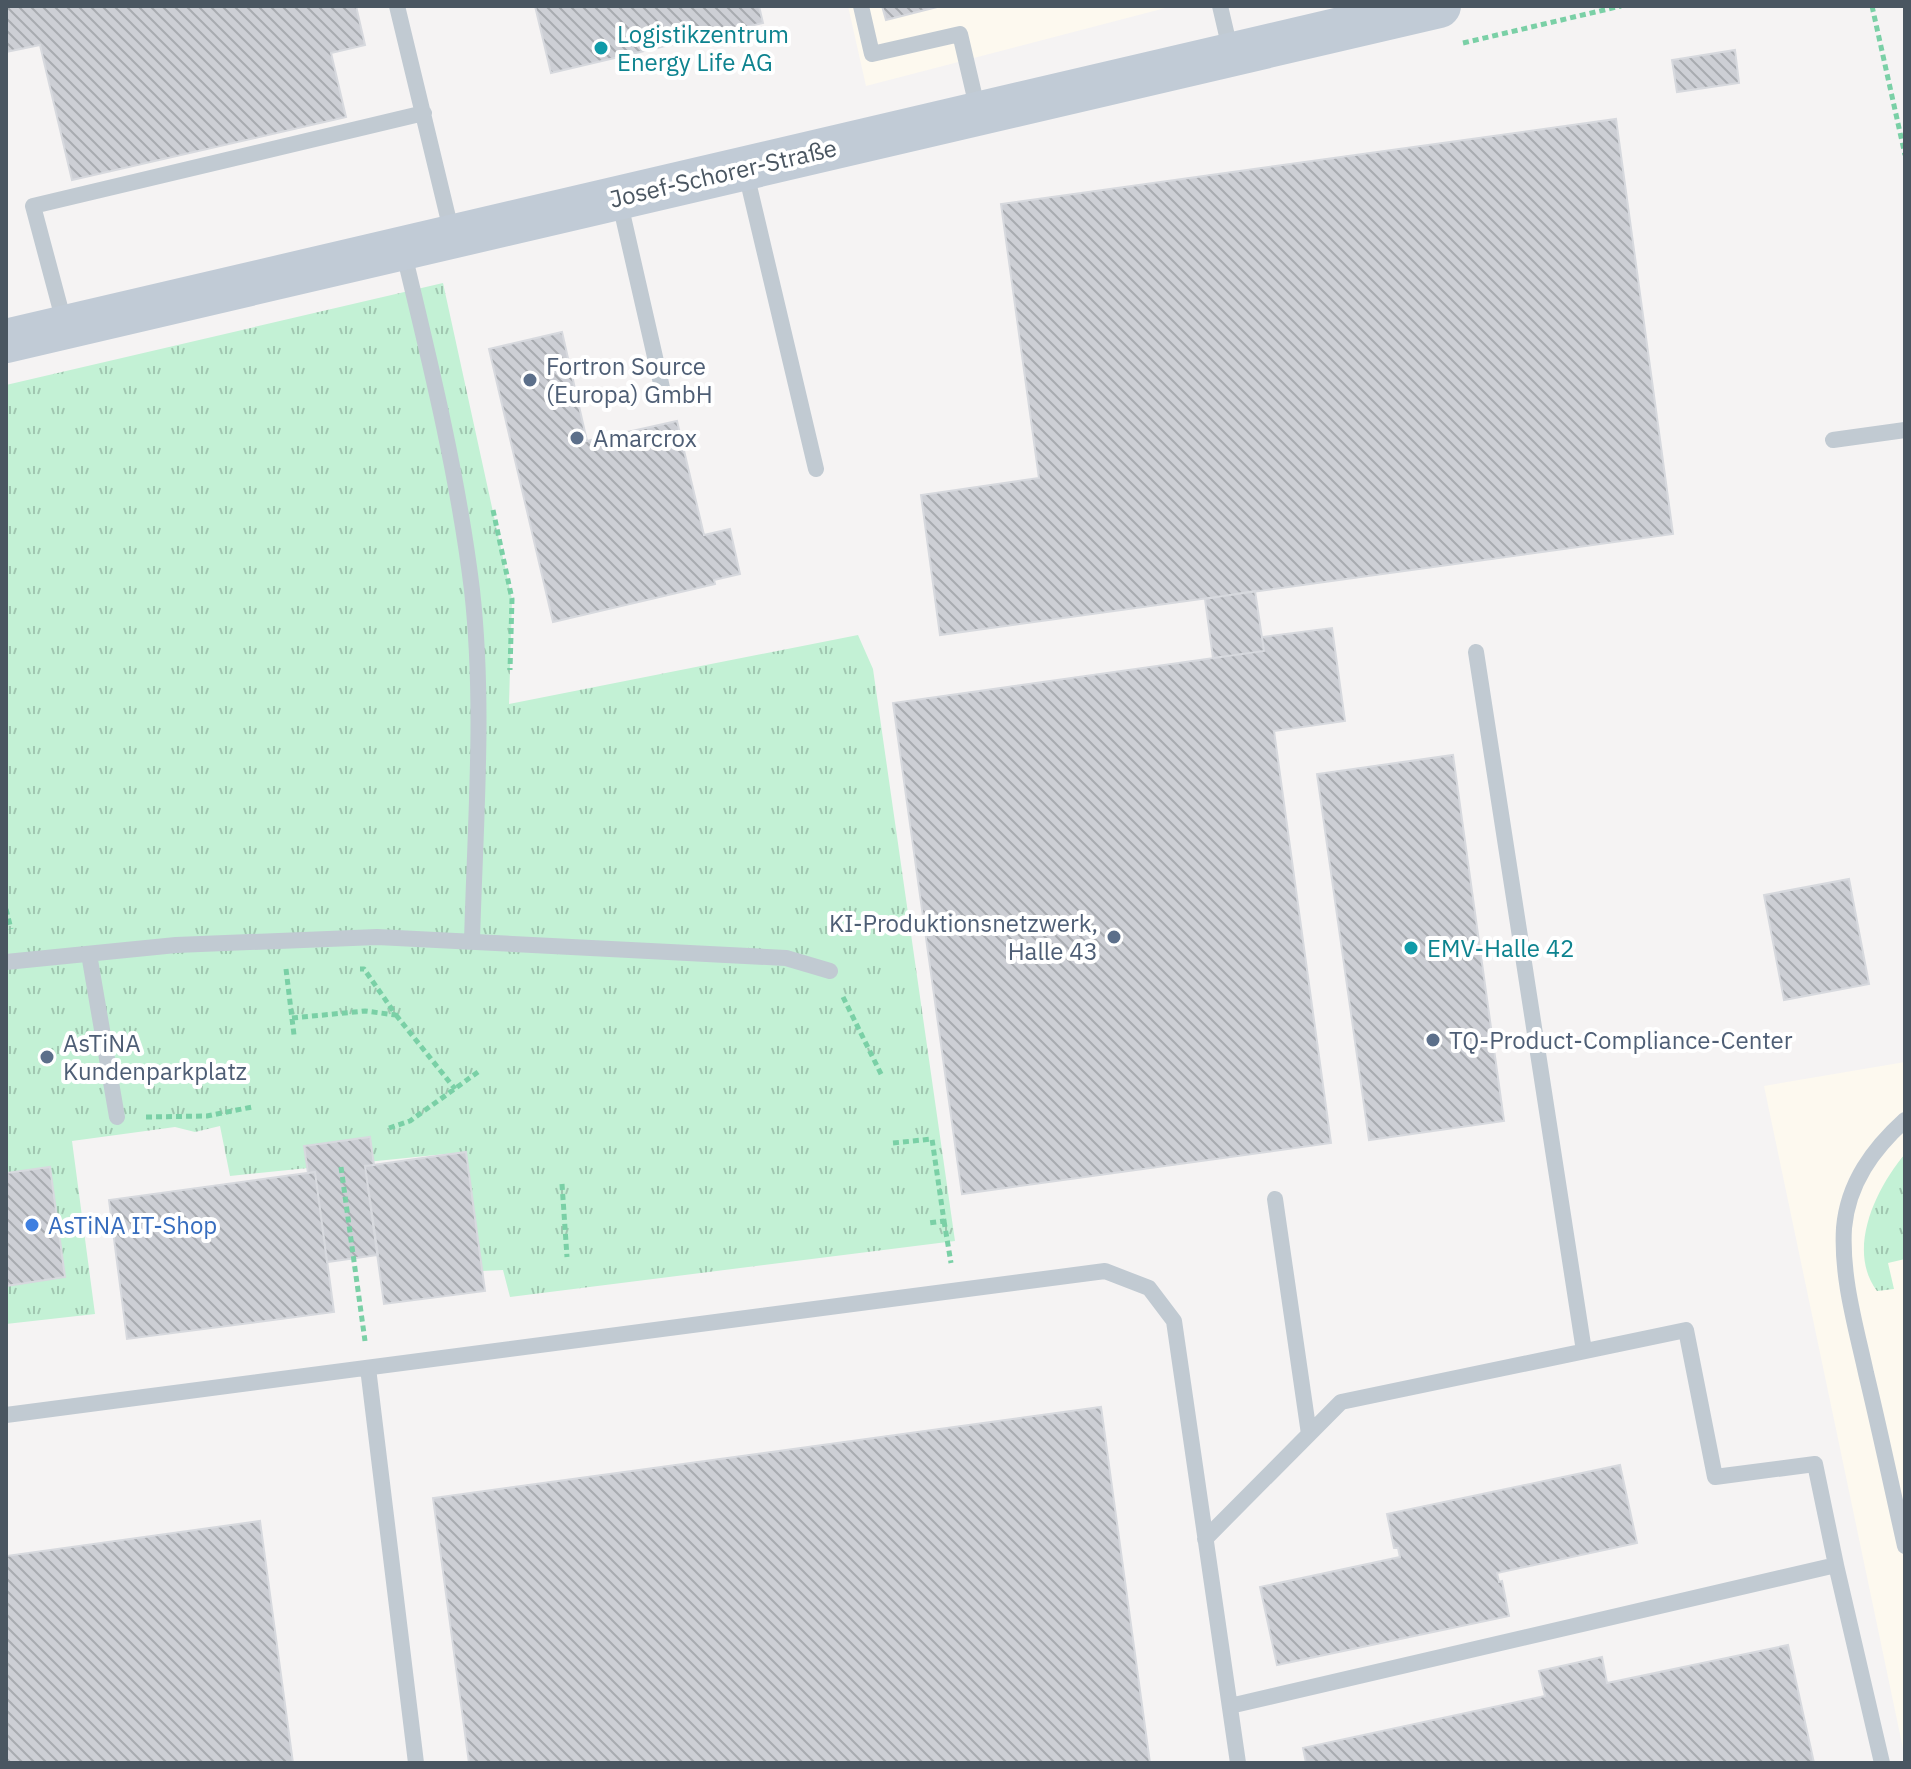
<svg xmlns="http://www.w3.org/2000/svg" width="1911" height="1769" viewBox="0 0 1911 1769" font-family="'IBM Plex Sans',sans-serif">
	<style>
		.commercial { fill: #fdf9ef }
		.grass { fill: url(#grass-tufts) }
		.building { fill: url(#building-back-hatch); stroke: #d7d9de; stroke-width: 2 }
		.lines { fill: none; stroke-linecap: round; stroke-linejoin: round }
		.path { stroke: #7ad0a6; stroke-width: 5; stroke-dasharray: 6 4; stroke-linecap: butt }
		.lane { stroke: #c1cad2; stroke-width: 16 }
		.secondary { stroke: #c1cbd6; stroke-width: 44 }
		.culture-dot { fill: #0f9aa8; stroke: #fff; stroke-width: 3 }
		.service-dot { fill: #5c6f8a; stroke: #fff; stroke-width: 3 }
		.shop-dot { fill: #3f7fe0; stroke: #fff; stroke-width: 3 }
		.labels { text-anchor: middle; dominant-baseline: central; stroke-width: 8; stroke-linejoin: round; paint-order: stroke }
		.culture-label { font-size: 24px; fill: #0d838f; stroke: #fff; text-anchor: start }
		.street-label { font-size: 24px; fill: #4a5661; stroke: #fff }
		.service-label { font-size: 24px; fill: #4e5e75; stroke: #fff; text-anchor: start }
		.shop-label { font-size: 24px; fill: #366cbe; stroke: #fff; text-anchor: start }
	</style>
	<defs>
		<pattern id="grass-tufts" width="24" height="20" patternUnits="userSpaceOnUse" patternTransform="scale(2)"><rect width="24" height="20" fill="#c3f1d5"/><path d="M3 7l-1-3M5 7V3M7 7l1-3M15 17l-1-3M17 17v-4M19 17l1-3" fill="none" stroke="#a0c6b0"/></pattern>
		<pattern id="building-back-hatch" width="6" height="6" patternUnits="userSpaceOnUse" patternTransform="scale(2)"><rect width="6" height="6" fill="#cdcfd5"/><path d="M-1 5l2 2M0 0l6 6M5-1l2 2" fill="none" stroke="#a8abb0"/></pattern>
	</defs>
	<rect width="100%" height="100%" fill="#f5f3f3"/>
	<path class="commercial" d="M848,6H1173L866,86Z
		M1905,1062V1758L1764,1086Z"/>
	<path class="grass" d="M443,283L512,599L509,704L858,635L873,669L955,1241L510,1297L503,1270L482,1271L465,1152L230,1176L220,1126L195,1132L175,1127L72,1141L95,1314L6,1324V385Z
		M1905,1154V1259L1888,1263L1894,1289L1877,1291C1846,1250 1876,1188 1905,1154Z"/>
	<path class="building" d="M6,6H356L365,45L331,53L346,117L72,180L40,45L6,52Z
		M535,6H759L763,23L551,73Z
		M882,6H941L886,20Z
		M1735,50L1739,83L1677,92L1672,60Z
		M1616,119L1673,534L940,635L921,495L1039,478L1001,204Z
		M562,332L587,441L677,421L704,535L730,529L740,574L714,580L715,584L553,622L489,349Z
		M1255,591L1264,651L1213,658L1205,599Z
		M1332,628L1345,721L1274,731L1331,1143L962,1194L893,703L1264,651L1262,637Z
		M1453,755L1504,1121L1369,1140L1317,774Z
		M1849,879L1869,984L1784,1000L1764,895Z
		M370,1137L374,1165L365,1166L378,1255L327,1262L315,1172L308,1173L304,1146Z
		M466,1152L485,1291L384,1304L365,1166Z
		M50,1167L65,1277L6,1286V1173Z
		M315,1172L334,1312L127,1339L109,1200Z
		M1101,1407L1150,1763H469L433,1498Z
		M1620,1465L1637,1543L1497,1573L1499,1582L1502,1581L1509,1616L1277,1665L1260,1587L1400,1557L1398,1548H1394L1387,1514Z
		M260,1521L293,1763H6V1556Z
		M1788,1645L1814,1763H1306L1303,1748L1545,1696L1539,1671L1602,1657L1607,1683Z"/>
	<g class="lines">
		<path class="path" d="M1872,6L1905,155
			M1463,43L1621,6
			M493,510L512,599L510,670
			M6,909L11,929
			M286,969L294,1035
			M843,997L882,1076
			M396,1015L455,1089
			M292,1018L365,1011L396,1015L364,969H360
			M146,1117L207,1116L252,1107
			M389,1128L410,1121L478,1072
			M893,1143L932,1139L944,1221L929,1223
			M341,1167L365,1341
			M562,1184L567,1257
			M944,1221L951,1263"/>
		<path class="lane" d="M397,6L452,234
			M861,6L872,54L960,34L978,111
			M1220,6L1231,53
			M745,169L816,469
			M619,199L663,392
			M403,250C430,362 458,475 472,590C485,706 475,825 472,942
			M65,326L33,206L424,113
			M1833,440L1905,430
			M1476,652L1584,1351
			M89,954L117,1117
			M6,962L176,945L377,937L786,958L830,971
			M1905,1120C1873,1149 1848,1183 1844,1228C1841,1277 1856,1327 1866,1373C1880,1431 1892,1488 1905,1546
			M1275,1199L1309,1434
			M368,1368L416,1763
			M6,1415L1105,1271L1149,1288L1174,1321L1238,1763
			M1205,1539L1341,1402L1686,1330L1715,1477L1815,1464L1836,1565L1230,1706
			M1836,1565L1882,1763"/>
		<path class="secondary" d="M6,341L1439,6"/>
	</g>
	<g class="culture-dot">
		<circle cx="601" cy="48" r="8"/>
		<circle cx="1411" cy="948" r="8"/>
	</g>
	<g class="service-dot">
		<circle cx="530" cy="380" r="8"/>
		<circle cx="577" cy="438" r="8"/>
		<circle cx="1114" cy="937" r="8"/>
		<circle cx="1433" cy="1040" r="8"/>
		<circle cx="47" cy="1057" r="8"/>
	</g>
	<circle class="shop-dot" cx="32" cy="1225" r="8"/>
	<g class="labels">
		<g class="culture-label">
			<text x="617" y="34">Logistikzentrum<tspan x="617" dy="28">Energy Life AG</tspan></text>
			<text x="1427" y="948">EMV-Halle 42</text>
		</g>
		<g class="street-label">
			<text transform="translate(723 173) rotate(-13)">Josef-Schorer-Straße</text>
		</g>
		<g class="service-label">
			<text x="546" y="366">Fortron Source<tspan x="546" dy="28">(Europa) GmbH</tspan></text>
			<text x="593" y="438">Amarcrox</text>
			<text x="1098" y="923" text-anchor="end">KI-Produktionsnetzwerk,<tspan x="1098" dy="28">Halle 43</tspan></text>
			<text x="1449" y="1040">TQ-Product-Compliance-Center</text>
			<text x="63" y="1043">AsTiNA<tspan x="63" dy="28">Kundenparkplatz</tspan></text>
		</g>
		<g class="shop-label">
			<text x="48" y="1225">AsTiNA IT-Shop</text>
		</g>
	</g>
	<rect width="1911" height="1769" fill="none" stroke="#4a5661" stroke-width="16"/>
</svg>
